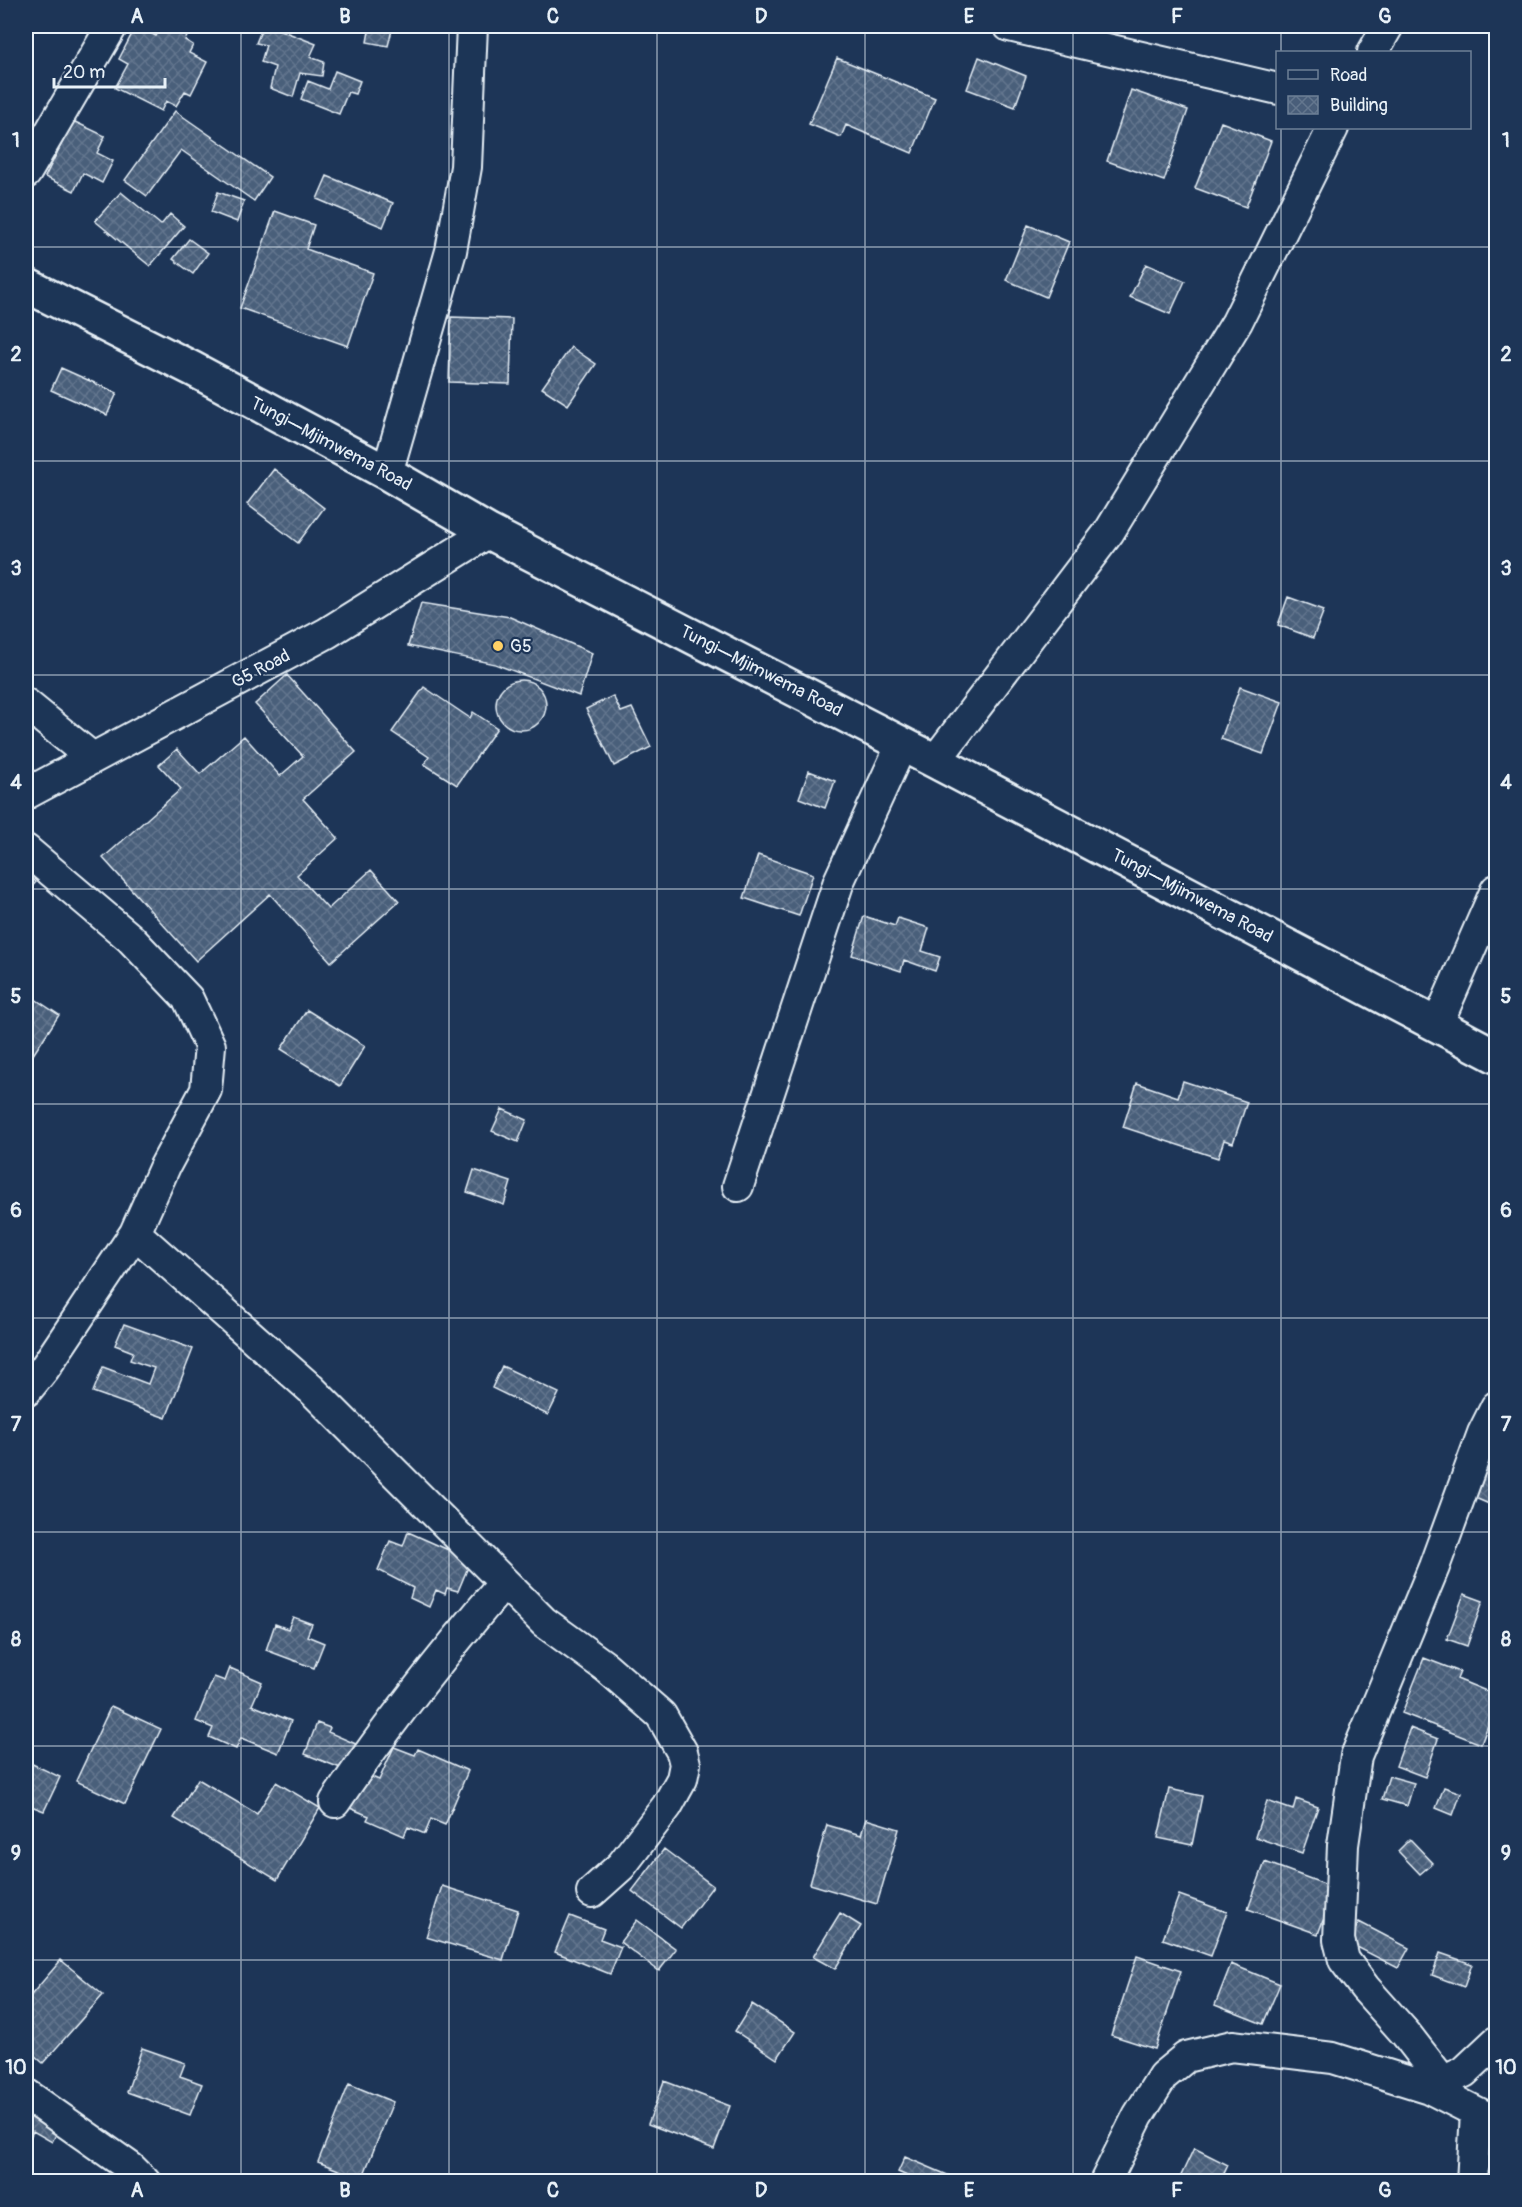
<svg xmlns="http://www.w3.org/2000/svg" width="1522" height="2207" viewBox="0 0 1522 2207" font-family="Pangolin,sans-serif">
	<style>
		.building { fill: url(#building-cross-hatch); stroke: #e8f1f8; stroke-width: 1.5 }
		.lines { fill: none; stroke-linecap: round; stroke-linejoin: round }
		.street-casing { stroke: #e8f1f8; stroke-width: 34 }
		.secondary-casing { stroke: #e8f1f8; stroke-width: 38 }
		.street { stroke: #1d3557; stroke-width: 30 }
		.secondary { stroke: #1d3557; stroke-width: 33 }
		.grid { fill: none; stroke: #e8f1f8; stroke-width: 1.5; stroke-opacity: 0.55 }
		.poi-dot { fill: #ffd166; stroke: #1d3557; stroke-width: 2 }
		.labels { text-anchor: middle; dominant-baseline: central; stroke-width: 4.5; stroke-linejoin: round; paint-order: stroke }
		.street-label { font-size: 18px; fill: #e8f1f8; stroke: #1d3557 }
		.poi-label { font-size: 18px; fill: #e8f1f8; stroke: #1d3557; text-anchor: start }
		.neatline { fill: none; stroke: #e8f1f8; stroke-width: 2 }
		.grid-label { font-size: 20px; text-anchor: middle; font-weight: bold; fill: #e8f1f8 }
	</style>
	<defs>
		<pattern id="building-cross-hatch" width="8" height="8" patternUnits="userSpaceOnUse" patternTransform="scale(1.5)"><rect width="8" height="8" fill="#495e7a"/><path d="M0 0l8 8M0 8l8-8" fill="none" stroke="#63768e"/></pattern>
	</defs>
	<rect width="100%" height="100%" fill="#1d3557"/>
	<filter id="ink" filterUnits="userSpaceOnUse"><feTurbulence type="fractalNoise" baseFrequency=".0167" numOctaves="2"/><feDisplacementMap in="SourceGraphic" scale="12" xChannelSelector="R" yChannelSelector="G"/><feConvolveMatrix kernelMatrix="1 2 1 2 8 2 1 2 1" color-interpolation-filters="sRGB"/></filter>
	<g filter="url(#ink)">
		<path class="building" d="M136,26L156,36L161,26H173L189,33L185,40L193,45L189,53L207,62L191,94L185,91L176,106L166,101L161,111L115,88L128,64L119,59Z
			M263,26H270L316,44L310,57L324,62L322,76L300,73L293,97L270,88L275,67L261,62L266,45L256,43Z
			M370,26H393L388,46L367,42Z
			M979,57L1026,76L1015,107L967,89Z
			M837,58L935,98L912,153L846,125L841,137L809,124Z
			M335,71L360,81L355,94L348,92L339,114L301,99L308,81L328,89Z
			M1131,90L1188,110L1164,181L1107,161Z
			M175,111L270,177L254,201L181,150L147,196L125,180Z
			M73,121L105,136L97,153L113,161L102,183L83,173L74,191L45,177Z
			M1221,122L1271,141L1246,207L1195,188Z
			M327,176L393,203L383,227L317,199Z
			M121,192L161,225L170,214L184,226L150,266L95,221Z
			M218,192L244,201L237,222L211,212Z
			M275,211L314,225L306,249L373,273L348,346L240,308Z
			M1028,225L1069,242L1046,297L1006,280Z
			M189,239L208,253L193,274L173,259Z
			M1146,264L1185,281L1170,314L1130,297Z
			M451,317L512,319L510,384L449,382Z
			M571,347L596,364L568,405L542,388Z
			M61,368L117,393L107,415L51,390Z
			M274,469L324,508L298,543L247,504Z
			M1288,597L1324,610L1313,638L1278,625Z
			M421,603L510,617L592,653L579,696L495,664L408,646Z
			M287,675L356,752L303,799L338,838L297,875L328,909L371,870L399,901L331,962L270,894L196,961L103,858L181,789L159,765L177,749L200,774L244,736L280,776L303,756L255,704Z
			M496 705a25 25 0 1 1 50 0a25 25 0 1 1-50 0Z
			M424,687L470,718L473,712L497,728L457,785L424,764L429,757L392,732Z
			M1240,687L1282,702L1263,754L1221,739Z
			M613,696L621,712L632,708L651,747L614,766L586,709Z
			M809,771L835,781L825,808L799,798Z
			M758,855L813,874L799,916L744,898Z
			M26,873L36,882L26,893Z
			M864,916L895,926L898,918L929,928L922,951L940,957L935,971L904,960L901,971L852,955Z
			M26,993L59,1015L27,1064L26,1063Z
			M307,1010L365,1046L340,1086L281,1049Z
			M1183,1081L1247,1102L1233,1143L1224,1140L1218,1158L1123,1127L1137,1083L1178,1097Z
			M502,1109L527,1120L518,1142L492,1131Z
			M474,1170L511,1182L504,1205L467,1192Z
			M124,1324L193,1349L166,1418L93,1392L103,1367L148,1384L154,1368L130,1360L133,1352L115,1345Z
			M502,1366L559,1393L548,1415L492,1388Z
			M1487,1463L1496,1467V1507L1473,1497Z
			M408,1532L471,1560L458,1591L447,1588L445,1594L436,1590L429,1607L410,1598L413,1588L378,1570L390,1541L403,1546Z
			M1464,1594L1483,1601L1467,1646L1447,1639Z
			M293,1617L312,1624L307,1636L324,1643L314,1668L266,1650L275,1624L288,1629Z
			M1424,1658L1460,1672L1457,1679L1496,1695V1704L1481,1744L1402,1713Z
			M230,1668L262,1682L252,1705L291,1721L278,1753L241,1738L236,1749L209,1737L213,1728L196,1721L214,1677L225,1681Z
			M111,1706L161,1729L125,1804L76,1781Z
			M317,1723L330,1728L328,1732L358,1745L348,1771L305,1754Z
			M1410,1728L1438,1739L1425,1777L1396,1766Z
			M394,1747L415,1755L418,1749L468,1771L445,1825L431,1819L425,1834L408,1827L404,1836L367,1820L369,1816L350,1808L365,1774L379,1780Z
			M26,1761L60,1777L44,1811L26,1804Z
			M1389,1776L1414,1783L1407,1806L1382,1799Z
			M198,1779L257,1814L276,1782L320,1808L277,1880L174,1818Z
			M1444,1787L1461,1793L1453,1815L1436,1808Z
			M1169,1789L1202,1796L1192,1845L1158,1838Z
			M1296,1799L1318,1807L1302,1853L1255,1837L1267,1801L1293,1810Z
			M866,1819L899,1829L877,1904L810,1884L827,1825L861,1835Z
			M1410,1839L1433,1863L1420,1874L1398,1851Z
			M664,1849L713,1886L681,1928L632,1891Z
			M1265,1862L1335,1888L1318,1934L1248,1909Z
			M442,1886L518,1910L503,1960L426,1937Z
			M1179,1895L1227,1912L1211,1956L1163,1939Z
			M840,1913L861,1926L835,1969L813,1957Z
			M570,1916L604,1929L600,1939L621,1947L610,1974L555,1952Z
			M637,1920L676,1949L659,1971L620,1942Z
			M1359,1922L1409,1948L1398,1968L1349,1943Z
			M1440,1953L1472,1964L1464,1987L1432,1975Z
			M1137,1956L1181,1971L1155,2049L1111,2035Z
			M61,1960L103,1995L43,2063L26,2048V2001Z
			M1231,1964L1280,1984L1263,2024L1215,2005Z
			M752,2004L795,2032L777,2059L735,2031Z
			M142,2048L185,2063L180,2076L202,2084L190,2115L127,2092Z
			M664,2081L730,2106L714,2149L648,2124Z
			M349,2084L393,2102L362,2179L318,2162Z
			M26,2106L61,2125L52,2142L33,2131L26,2147Z
			M1194,2148L1228,2165L1220,2182H1178Z
			M905,2157L964,2182H921L898,2172Z"/>
		<g class="lines">
			<defs>
				<path id="street" d="M1009,26L1278,89
					M1373,52L1388,26
					M26,173L112,26
					M387,473L451,251L466,167L472,26
					M26,704L91,757
					M935,761L1109,532L1237,322L1333,128
					M26,794L327,633L489,532
					M26,850L130,938L188,999L210,1046L206,1090L165,1166L135,1233L44,1369L26,1391
					M1437,1025L1496,890
					M738,1186L839,881L902,744
					M135,1233L311,1389L544,1622L606,1667L661,1715L682,1752L685,1764L682,1779L667,1806L621,1866L592,1892
					M335,1802C387,1725 444,1653 504,1583
					M1444,2083L1406,2034L1365,1988L1344,1960L1339,1940L1343,1845L1356,1756L1434,1567L1483,1433L1496,1407
					M1429,2088L1464,2072L1496,2042
					M26,2094L131,2168L145,2182
					M1105,2182L1138,2116L1163,2076L1186,2057L1232,2046L1333,2058L1429,2088L1496,2122
					M1472,2182L1476,2112"/>
				<path id="secondary" d="M26,285L193,369L387,473L489,532L935,761L1496,1056"/>
			</defs>
			<use href="#street" class="street-casing"/>
			<use href="#secondary" class="secondary-casing"/>
			<use href="#street" class="street"/>
			<use href="#secondary" class="secondary"/>
		</g>
	</g>
	<path class="grid" d="M241,26V2182M449,26V2182M657,26V2182M865,26V2182M1073,26V2182M1281,26V52M1281,128V2182M26,247H1496M26,461H1496M26,675H1496M26,889H1496M26,1104H1496M26,1318H1496M26,1532H1496M26,1746H1496M26,1960H1496"/>
	<circle class="poi-dot" cx="498" cy="646" r="6"/>
	<g class="labels">
		<g class="street-label">
			<text transform="translate(331 444) rotate(28)">Tungi—Mjimwema Road</text>
			<text transform="translate(261 669) rotate(-28)">G5 Road</text>
			<text transform="translate(761 671) rotate(27)">Tungi—Mjimwema Road</text>
			<text transform="translate(1192 896) rotate(28)">Tungi—Mjimwema Road</text>
		</g>
		<g class="poi-label">
			<text x="510" y="646">G5</text>
		</g>
	</g>
	<rect width="1522" height="2207" fill="none" stroke="#1d3557" stroke-width="66"/>
	<rect x="1276" y="51" width="195" height="78" fill="#1d3557" stroke="#6e8097" stroke-width="1.5"/>
	<rect x="1288" y="70" width="30" height="9" fill="#1d3557" stroke="#6e8097" stroke-width="1.5"/>
	<text x="1330" y="81" font-size="18" fill="#e8f1f8">Road</text>
	<rect x="1288" y="96" width="30" height="18" fill="url(#building-cross-hatch)" stroke="#6e8097" stroke-width="1.5"/>
	<text x="1330" y="111" font-size="18" fill="#e8f1f8">Building</text>
	<path d="M54 78v9h111v-9" fill="none" stroke="#e8f1f8" stroke-width="3"/>
	<text x="63" y="78" font-size="18" fill="#e8f1f8" stroke="#1d3557" stroke-width="4.5" paint-order="stroke">20 m</text>
	<rect x="33" y="33" width="1456" height="2141" class="neatline"/>
	<g class="grid-label">
		<text x="137" y="23">A</text>
		<text x="345" y="23">B</text>
		<text x="553" y="23">C</text>
		<text x="761" y="23">D</text>
		<text x="969" y="23">E</text>
		<text x="1177" y="23">F</text>
		<text x="1385" y="23">G</text>
		<text x="16" y="147">1</text>
		<text x="1506" y="147">1</text>
		<text x="16" y="361">2</text>
		<text x="1506" y="361">2</text>
		<text x="16" y="575">3</text>
		<text x="1506" y="575">3</text>
		<text x="16" y="789">4</text>
		<text x="1506" y="789">4</text>
		<text x="16" y="1003">5</text>
		<text x="1506" y="1003">5</text>
		<text x="16" y="1217">6</text>
		<text x="1506" y="1217">6</text>
		<text x="16" y="1431">7</text>
		<text x="1506" y="1431">7</text>
		<text x="16" y="1646">8</text>
		<text x="1506" y="1646">8</text>
		<text x="16" y="1860">9</text>
		<text x="1506" y="1860">9</text>
		<text x="16" y="2074">10</text>
		<text x="1506" y="2074">10</text>
		<text x="137" y="2197">A</text>
		<text x="345" y="2197">B</text>
		<text x="553" y="2197">C</text>
		<text x="761" y="2197">D</text>
		<text x="969" y="2197">E</text>
		<text x="1177" y="2197">F</text>
		<text x="1385" y="2197">G</text>
	</g>
</svg>
